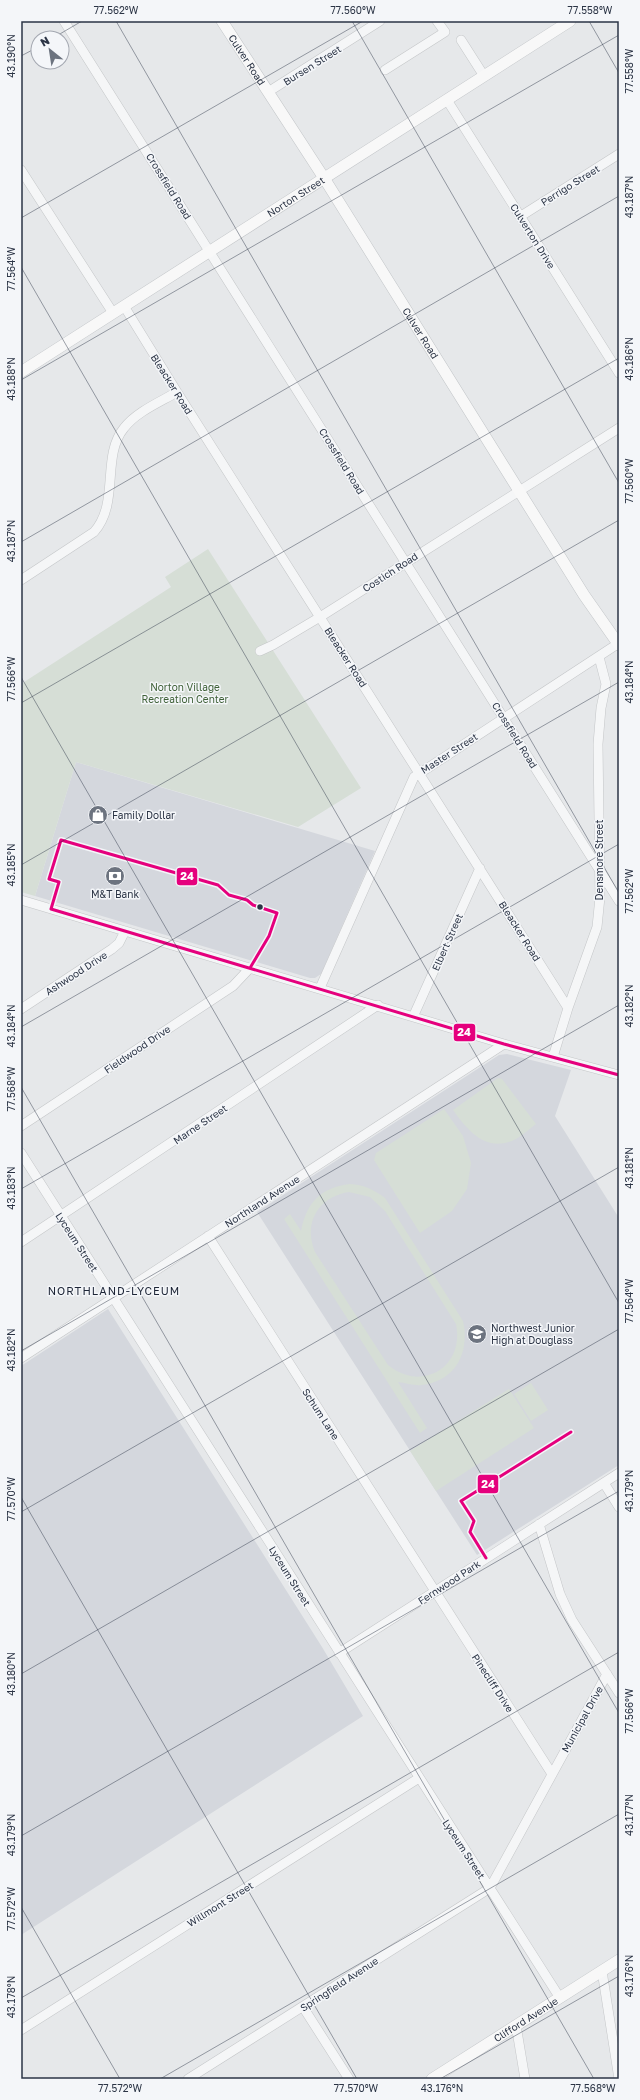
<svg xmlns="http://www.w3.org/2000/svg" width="640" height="2100" viewBox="0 0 640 2100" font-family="'Golos Text',sans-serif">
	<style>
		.built { fill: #d4d7dd }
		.green { fill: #d6ded6; fill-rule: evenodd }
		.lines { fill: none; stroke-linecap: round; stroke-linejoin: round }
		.minor-casing { stroke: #c4c6c8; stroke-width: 10 }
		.major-casing { stroke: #c2c5c8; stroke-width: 12 }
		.minor { stroke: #f5f6f7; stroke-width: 9 }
		.major { stroke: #f8f8f8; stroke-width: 11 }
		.bus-1-casing { stroke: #f4f6f9; stroke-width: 6 }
		.bus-1 { stroke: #e5007d; stroke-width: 3 }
		.ticks { fill: none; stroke: #2b3445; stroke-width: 1; stroke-opacity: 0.45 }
		.bus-dot { fill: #2b3445; stroke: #f4f6f9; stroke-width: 1.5 }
		.labels { text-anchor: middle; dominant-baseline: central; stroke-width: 3; stroke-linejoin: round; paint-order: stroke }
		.street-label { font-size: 10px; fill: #2b3445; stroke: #f4f6f9 }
		.park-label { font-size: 10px; fill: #3f6138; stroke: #f4f6f9 }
		.poi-label { font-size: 10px; fill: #2b3445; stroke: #f4f6f9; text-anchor: start }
		.neighbourhood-label { font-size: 11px; letter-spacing: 1px; fill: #1d2536; stroke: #f4f6f9 }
		.line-badge { stroke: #f4f6f9; stroke-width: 1.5 }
		.badge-label { font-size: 11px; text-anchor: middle; font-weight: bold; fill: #fff }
		.neatline { fill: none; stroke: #2b3445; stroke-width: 1.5 }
		.ticks-label { font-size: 10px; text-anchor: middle; fill: #2b3445 }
	</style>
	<rect width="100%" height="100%" fill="#e6e8ea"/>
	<path class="built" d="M76,762L375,851L321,974L315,978H310L35,896Z
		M507,1054L571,1070L555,1116L619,1218V1465L477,1555L257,1212L499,1055Z
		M108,1309L322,1647L363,1716L21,1935V1366Z"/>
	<path class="green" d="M208,549L361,788L298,827L76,762L35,896L21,892V684L171,587L165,577Z
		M498,1078L502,1079L536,1124C529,1129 523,1135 516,1139C487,1154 468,1131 453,1110Z
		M444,1109L463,1136L471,1163L467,1189L452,1211L420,1233L374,1160L376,1153Z
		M350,1184C364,1185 373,1189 385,1198L463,1321C470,1352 456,1381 422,1385C414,1386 406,1383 398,1382L427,1428L420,1433L284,1219L290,1214L301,1231C307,1202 320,1188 350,1184ZM349,1192L370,1197L385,1211L456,1324C465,1367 422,1393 388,1365L315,1252C303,1223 318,1197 349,1192Z
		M531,1383L548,1410L531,1421L514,1394Z
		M509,1389L534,1428L436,1491L410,1451Z"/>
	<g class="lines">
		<defs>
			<path id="minor" d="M64,21L619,901
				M461,40L484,76
				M385,70L445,32L437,21
				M268,92L380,21
				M447,100L619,373
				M21,170L113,313
				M521,216L619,154
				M124,306L177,392L568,1008
				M21,580L94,532C120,503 101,456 124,428C136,412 160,402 177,392
				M260,651L273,645L320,617L619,428
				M21,900L504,1044L619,1075
				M320,988L414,777L619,643
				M21,1009L112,949L119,943L125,931
				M413,1017L480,868
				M553,1057L568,1008L597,927L600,897L598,744L601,708L606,684L599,657
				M21,1126L233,986L250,968
				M21,1153L560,1998
				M208,1236L552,1774
				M21,1242L378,1005
				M21,1358L504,1044
				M604,1483L619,1507
				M539,1524L560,1594L572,1620L619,1693
				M339,1653L619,1473
				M602,1971L619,2079
				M303,2007L349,2079
				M516,2025L525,2079
				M21,2030L419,1778
				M188,2079L490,1888L607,1674"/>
			<g id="major">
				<path id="s1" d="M222,21L324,178L584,595L619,645"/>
				<path id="s2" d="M21,372L570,21"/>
				<path id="s3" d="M432,2079L619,1960"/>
			</g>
		</defs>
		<use href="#minor" class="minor-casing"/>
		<use href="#major" class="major-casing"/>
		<use href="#minor" class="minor"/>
		<use href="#major" class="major"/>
		<defs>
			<path id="bus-1" d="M250,968L269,936L277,913L253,905L247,900L229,895L218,885L61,840L49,879L59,882L51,909L504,1044L619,1075
				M486,1558L470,1532L474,1521L461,1501L571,1432"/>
		</defs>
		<use href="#bus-1" class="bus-1-casing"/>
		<use href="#bus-1" class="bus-1"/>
	</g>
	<path class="ticks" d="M116,21L619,893M352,21L619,483M589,21L619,73M53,38L82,21M21,56L38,47M21,218L363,21M21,267L619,1303M21,380L619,35M21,542L619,196M21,677L619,1713M21,703L619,358M21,865L619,520M21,1027L619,682M21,1087L594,2079M21,1189L619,844M21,1351L619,1005M21,1497L357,2079M21,1512L619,1167M21,1674L619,1329M21,1836L619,1491M21,1907L120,2079M21,1998L619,1652M160,2079L619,1814M440,2079L619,1976"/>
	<defs>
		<symbol id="shop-disc" viewBox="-11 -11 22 22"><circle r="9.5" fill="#6c737f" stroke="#f4f6f9"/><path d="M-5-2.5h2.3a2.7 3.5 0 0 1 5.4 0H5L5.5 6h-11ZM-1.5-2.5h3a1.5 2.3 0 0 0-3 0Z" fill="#fff"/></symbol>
		<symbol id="bank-disc" viewBox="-11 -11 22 22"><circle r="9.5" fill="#6c737f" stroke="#f4f6f9"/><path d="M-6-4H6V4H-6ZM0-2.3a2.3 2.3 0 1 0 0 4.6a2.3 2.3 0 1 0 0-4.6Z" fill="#fff"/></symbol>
		<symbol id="school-disc" viewBox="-11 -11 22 22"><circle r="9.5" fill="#6c737f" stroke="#f4f6f9"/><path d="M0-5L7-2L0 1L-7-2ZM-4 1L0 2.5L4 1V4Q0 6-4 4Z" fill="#fff"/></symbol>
	</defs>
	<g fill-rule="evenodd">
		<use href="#shop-disc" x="87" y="804" width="22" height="22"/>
		<use href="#bank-disc" x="104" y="865" width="22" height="22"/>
		<use href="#school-disc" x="466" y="1323" width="22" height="22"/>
	</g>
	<circle class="bus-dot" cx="260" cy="907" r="3.5"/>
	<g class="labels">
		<g class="street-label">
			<text stroke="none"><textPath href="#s1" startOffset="46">Culver Road</textPath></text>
			<text transform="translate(312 65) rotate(-32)">Bursen Street</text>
			<text transform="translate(570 185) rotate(-32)">Perrigo Street</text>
			<text transform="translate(169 186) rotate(58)">Crossfield Road</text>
			<text stroke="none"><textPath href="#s2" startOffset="326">Norton Street</textPath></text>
			<text transform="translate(533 236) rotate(58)">Culverton Drive</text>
			<text stroke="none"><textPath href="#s1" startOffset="370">Culver Road</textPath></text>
			<text transform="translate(172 384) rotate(58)">Bleacker Road</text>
			<text transform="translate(342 461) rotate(58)">Crossfield Road</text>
			<text transform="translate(390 572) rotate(-33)">Costich Road</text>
			<text transform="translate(346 657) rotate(57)">Bleacker Road</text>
			<text transform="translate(515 735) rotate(58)">Crossfield Road</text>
			<text transform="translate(449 753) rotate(-33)">Master Street</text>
			<text transform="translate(599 860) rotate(-90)">Densmore Street</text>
			<text transform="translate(520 931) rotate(58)">Bleacker Road</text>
			<text transform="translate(447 942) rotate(-66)">Elbert Street</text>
			<text transform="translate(76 973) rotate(-33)">Ashwood Drive</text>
			<text transform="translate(137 1049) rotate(-34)">Fieldwood Drive</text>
			<text transform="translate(200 1124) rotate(-34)">Marne Street</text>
			<text transform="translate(262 1201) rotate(-33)">Northland Avenue</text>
			<text transform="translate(77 1242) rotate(57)">Lyceum Street</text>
			<text transform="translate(321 1414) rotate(57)">Schum Lane</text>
			<text transform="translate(290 1576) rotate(58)">Lyceum Street</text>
			<text transform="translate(449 1582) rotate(-33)">Fernwood Park</text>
			<text transform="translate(493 1683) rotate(57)">Pinecliff Drive</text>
			<text transform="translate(582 1719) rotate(-61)">Municipal Drive</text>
			<text transform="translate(464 1849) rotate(57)">Lyceum Street</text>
			<text transform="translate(220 1904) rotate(-32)">Willmont Street</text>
			<text transform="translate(339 1984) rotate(-33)">Springfield Avenue</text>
			<text stroke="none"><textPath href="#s3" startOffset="111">Clifford Avenue</textPath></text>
		</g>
		<g class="park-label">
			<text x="185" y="687">Norton Village<tspan x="185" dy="12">Recreation Center</tspan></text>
		</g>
		<g class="poi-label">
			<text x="112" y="815">Family Dollar</text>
			<text x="115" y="894" text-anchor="middle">M&amp;T Bank</text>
			<text x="491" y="1328">Northwest Junior<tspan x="491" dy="12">High at Douglass</tspan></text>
		</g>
		<g class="neighbourhood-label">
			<text x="114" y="1290">NORTHLAND-LYCEUM</text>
		</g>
	</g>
	<g class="line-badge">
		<rect x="176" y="867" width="22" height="19" rx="4" fill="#e5007d"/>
		<rect x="453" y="1023" width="23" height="19" rx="4" fill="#e5007d"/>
		<rect x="477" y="1474" width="22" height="20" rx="4" fill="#e5007d"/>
	</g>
	<g class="badge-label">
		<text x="187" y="880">24</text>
		<text x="464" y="1036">24</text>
		<text x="488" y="1488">24</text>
	</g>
	<rect width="640" height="2100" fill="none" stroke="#f4f6f9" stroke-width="44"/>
	<g transform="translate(50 50) rotate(330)"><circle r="19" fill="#f4f6f9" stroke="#a4a8b1"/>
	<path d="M0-3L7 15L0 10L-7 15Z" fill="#6c737f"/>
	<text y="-6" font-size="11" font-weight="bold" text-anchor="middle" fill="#2b3445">N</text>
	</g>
	<rect x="22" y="22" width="596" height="2056" class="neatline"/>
	<g class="ticks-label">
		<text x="116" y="14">77.562°W</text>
		<text x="353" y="14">77.560°W</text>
		<text x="590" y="14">77.558°W</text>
		<text transform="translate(11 56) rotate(-90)" y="4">43.190°N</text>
		<text transform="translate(629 71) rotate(-90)" y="4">77.558°W</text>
		<text transform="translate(629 197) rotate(-90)" y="4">43.187°N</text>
		<text transform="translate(11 269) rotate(-90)" y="4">77.564°W</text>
		<text transform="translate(629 359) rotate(-90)" y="4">43.186°N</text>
		<text transform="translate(11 379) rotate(-90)" y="4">43.188°N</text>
		<text transform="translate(629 481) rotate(-90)" y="4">77.560°W</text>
		<text transform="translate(11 541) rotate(-90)" y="4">43.187°N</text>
		<text transform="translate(11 679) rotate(-90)" y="4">77.566°W</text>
		<text transform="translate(629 682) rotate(-90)" y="4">43.184°N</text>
		<text transform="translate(11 865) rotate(-90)" y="4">43.185°N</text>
		<text transform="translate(629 891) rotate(-90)" y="4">77.562°W</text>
		<text transform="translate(629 1006) rotate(-90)" y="4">43.182°N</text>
		<text transform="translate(11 1026) rotate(-90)" y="4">43.184°N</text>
		<text transform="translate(11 1089) rotate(-90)" y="4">77.568°W</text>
		<text transform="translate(629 1168) rotate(-90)" y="4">43.181°N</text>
		<text transform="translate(11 1188) rotate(-90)" y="4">43.183°N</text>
		<text transform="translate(629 1301) rotate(-90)" y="4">77.564°W</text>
		<text transform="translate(11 1350) rotate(-90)" y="4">43.182°N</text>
		<text transform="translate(629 1491) rotate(-90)" y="4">43.179°N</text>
		<text transform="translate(11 1499) rotate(-90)" y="4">77.570°W</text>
		<text transform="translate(11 1674) rotate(-90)" y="4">43.180°N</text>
		<text transform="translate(629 1711) rotate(-90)" y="4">77.566°W</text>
		<text transform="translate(629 1815) rotate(-90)" y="4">43.177°N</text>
		<text transform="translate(11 1835) rotate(-90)" y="4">43.179°N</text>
		<text transform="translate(11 1909) rotate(-90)" y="4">77.572°W</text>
		<text transform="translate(629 1976) rotate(-90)" y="4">43.176°N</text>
		<text transform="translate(11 1997) rotate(-90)" y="4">43.178°N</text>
		<text x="120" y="2092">77.572°W</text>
		<text x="356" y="2092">77.570°W</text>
		<text x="442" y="2092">43.176°N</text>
		<text x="593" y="2092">77.568°W</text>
	</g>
</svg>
